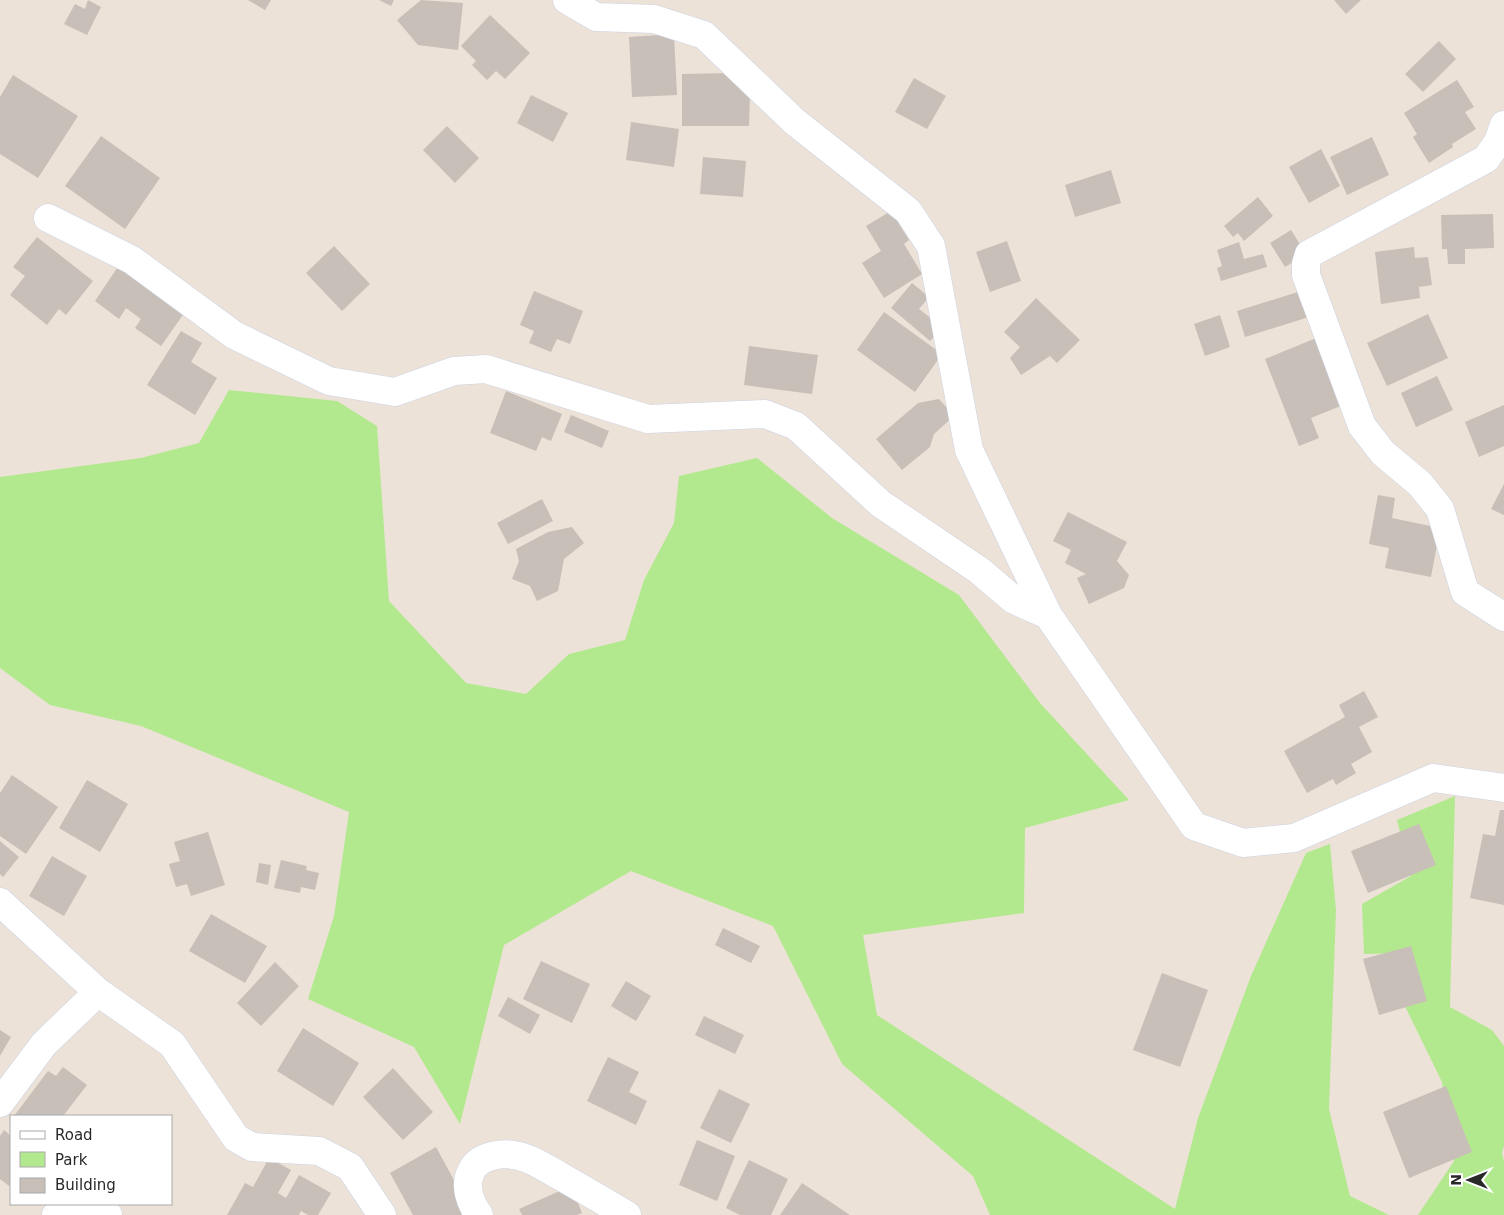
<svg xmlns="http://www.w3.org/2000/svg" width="1504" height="1215" viewBox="0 0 1504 1215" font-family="'DejaVu Sans',sans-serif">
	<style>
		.green { fill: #b3e98e }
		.building { fill: #c7bfb8 }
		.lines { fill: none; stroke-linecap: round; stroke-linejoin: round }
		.minor-casing { stroke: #cdd2e3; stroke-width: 29 }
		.minor { stroke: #fff; stroke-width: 28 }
	</style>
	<rect width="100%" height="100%" fill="#ece2d7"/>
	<path class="green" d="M229,390L337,401L377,426L389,601L466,683L526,694L569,654L625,640L644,580L674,523L679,476L757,458L832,518L959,595L1040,703L1129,800L1025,828L1024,913L863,935L877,1015L1175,1209L1198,1118L1251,976L1306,853L1330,844L1336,910L1329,1109L1350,1196L1389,1215H990L973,1176L842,1064L773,926L631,871L504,945L460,1124L414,1047L308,999L334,916L349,812L141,726L50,705L0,668V477L141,458L199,443Z
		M1455,796L1450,1007L1492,1030L1504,1046V1146L1502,1153L1504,1161V1215H1418L1454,1161L1442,1082L1399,994L1410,953L1364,954L1362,904L1411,876L1397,820Z"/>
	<path class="building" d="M88,0L101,7L87,35L64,24L75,4L85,9Z
		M248,0H271L265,10Z
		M379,0H394L391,6Z
		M421,0L463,3L458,50L418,45L397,20Z
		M1334,0H1361L1346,14Z
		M490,15L530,53L505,79L496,71L487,80L472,65L476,61L461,46Z
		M674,34L677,95L632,97L629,37Z
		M1439,41L1456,59L1423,92L1405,74Z
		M731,73L750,90L749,126H682V74Z
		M13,75L78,116L38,178L0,154V97Z
		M914,78L946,96L927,129L895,112Z
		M1457,80L1474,107L1465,112L1476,129L1452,144L1453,147L1429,163L1413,137L1417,134L1404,113Z
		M531,95L568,113L553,142L517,123Z
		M631,122L679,129L674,167L626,160Z
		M447,126L479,158L455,183L423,150Z
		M101,136L160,178L125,229L65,186Z
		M1372,137L1389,175L1347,195L1330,157Z
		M1321,149L1340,186L1309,203L1289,167Z
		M703,157L746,161L743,197L700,194Z
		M1111,170L1121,203L1075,217L1065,185Z
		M1258,197L1273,216L1244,241L1238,233L1233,237L1224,226Z
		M891,211L909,240L904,244L922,274L884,298L862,263L881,251L866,226Z
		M1493,214L1494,248L1465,249V264H1448L1447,249H1442L1441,215Z
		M1291,230L1306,254L1285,267L1270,243Z
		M37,237L93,281L66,315L59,309L47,325L10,295L25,276L13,267Z
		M1007,241L1021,281L990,292L976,252Z
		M1239,242L1244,259L1263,254L1267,267L1221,281L1217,268L1222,266L1217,250Z
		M334,246L370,284L342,311L306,273Z
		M1414,247L1415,258L1428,257L1432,285L1419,287L1420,298L1381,304L1375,252Z
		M119,265L185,312L161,346L135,328L141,319L126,308L119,319L95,301Z
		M912,283L929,297L919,309L942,327L930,341L891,308Z
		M1304,290L1312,316L1245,337L1237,311Z
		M534,291L583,311L570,344L557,339L551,352L529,343L534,331L520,325Z
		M1036,298L1080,340L1057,363L1050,356L1021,375L1010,358L1020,347L1004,332Z
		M884,312L942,354L915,392L857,350Z
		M1428,314L1448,358L1387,386L1367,343Z
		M1220,315L1230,347L1205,356L1194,324Z
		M181,331L202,343L191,362L217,378L195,415L147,385Z
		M1321,336L1348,403L1311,418L1319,438L1299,446L1265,359Z
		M749,346L818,355L812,394L744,385Z
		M1437,376L1453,410L1416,427L1401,393Z
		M506,391L562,414L551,441L542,437L536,451L490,433Z
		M939,399L954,416L934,434L930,447L902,470L876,439L918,403Z
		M1504,405V446L1479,457L1465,422Z
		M571,415L609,431L602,448L564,432Z
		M1504,484V515L1491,509Z
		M1378,495L1395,498L1392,518L1440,528L1431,577L1385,568L1389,548L1369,544Z
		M542,499L553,521L508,544L497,523Z
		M1068,512L1127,542L1117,561L1129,575L1124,588L1089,604L1077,578L1086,574L1065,563L1071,550L1053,541Z
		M572,527L584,543L564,559L558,591L537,601L530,586L512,579L519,561L516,549L548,532Z
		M1364,691L1378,717L1359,727L1372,752L1351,764L1356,773L1336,785L1333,779L1307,793L1284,751L1345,717L1339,705Z
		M12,775L58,807L26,854L0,836V793Z
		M87,780L128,804L100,852L59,828Z
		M1500,810H1504V905L1470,898L1483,834L1495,836Z
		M1419,824L1436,865L1368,893L1351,851Z
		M208,832L225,885L191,896L187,884L176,887L169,864L180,861L174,842Z
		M0,841L19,857L3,877L0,874Z
		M52,856L87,876L64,916L29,896Z
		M281,860L307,866L306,870L319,873L315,890L301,887L300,893L274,888Z
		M259,863L271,865L268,885L256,882Z
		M211,914L267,946L245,983L189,951Z
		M723,928L760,946L751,963L715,945Z
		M1411,946L1427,1001L1379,1015L1363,959Z
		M541,961L590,984L572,1023L523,999Z
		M275,962L299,986L261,1026L237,1003Z
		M1162,973L1208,990L1180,1067L1133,1050Z
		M626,981L651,996L636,1021L611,1006Z
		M508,997L540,1015L530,1034L498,1016Z
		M704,1016L744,1035L735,1054L695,1035Z
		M303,1028L359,1063L333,1106L277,1071Z
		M0,1030L11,1037L0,1056Z
		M608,1057L639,1072L629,1092L647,1101L636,1125L587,1101Z
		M63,1067L87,1085L63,1116H14L48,1071L56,1076Z
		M393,1068L433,1112L403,1140L363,1097Z
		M1446,1086L1472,1152L1409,1178L1383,1112Z
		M719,1089L750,1104L731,1143L700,1128Z
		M4,1130L11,1136V1183L9,1186L0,1179V1136Z
		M697,1140L735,1156L717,1201L679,1185Z
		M436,1147L473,1215H413L390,1173Z
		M269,1158L291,1170L278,1193L286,1198L299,1175L331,1193L318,1215H308L301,1211L299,1215H227L245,1183L253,1187Z
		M749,1160L788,1179L771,1215H740L726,1208Z
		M802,1183L850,1215H780Z
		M571,1186L582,1213L577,1215H522L519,1209Z"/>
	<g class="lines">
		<defs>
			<path id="minor" d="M567,0L596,17L654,19L704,35L795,122L908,211L931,246L969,450L1048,615L1194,826L1243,843L1294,838L1433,778L1504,788
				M1504,125L1498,142L1486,159L1309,254L1306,264V275L1362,426L1383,453L1420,484L1440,509L1465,592L1504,617
				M48,218L132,260L234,335L329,381L395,392L454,371L486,369L648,419L765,414L796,426L881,504L980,571L1014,600L1048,615
				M0,902L98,992L172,1044L236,1138L252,1147L319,1151L350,1167L382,1215
				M0,1103L44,1044L98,992
				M56,1215C70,1202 93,1208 108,1215
				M479,1215C470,1203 464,1185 471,1172C478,1155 503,1152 519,1156C533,1159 547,1169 560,1176C583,1189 605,1202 627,1215"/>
		</defs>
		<use href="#minor" class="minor-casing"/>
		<use href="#minor" class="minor"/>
	</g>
	<rect x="10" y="1115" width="162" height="90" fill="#ffffff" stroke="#a9a9a9"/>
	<rect x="20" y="1131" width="25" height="8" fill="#ffffff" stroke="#a9a9a9"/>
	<text x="55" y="1140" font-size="15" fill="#282828">Road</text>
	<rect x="20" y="1152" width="25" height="15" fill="#b3e98e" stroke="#a9a9a9"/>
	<text x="55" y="1165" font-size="15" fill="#282828">Park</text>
	<rect x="20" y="1178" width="25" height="15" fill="#c7bfb8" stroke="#a9a9a9"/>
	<text x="55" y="1190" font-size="15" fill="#282828">Building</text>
	<g transform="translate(1469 1180) rotate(270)" stroke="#ffffff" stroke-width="4" paint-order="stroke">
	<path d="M0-4L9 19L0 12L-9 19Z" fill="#282828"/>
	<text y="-8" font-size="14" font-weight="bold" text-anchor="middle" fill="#282828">N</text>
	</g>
</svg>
